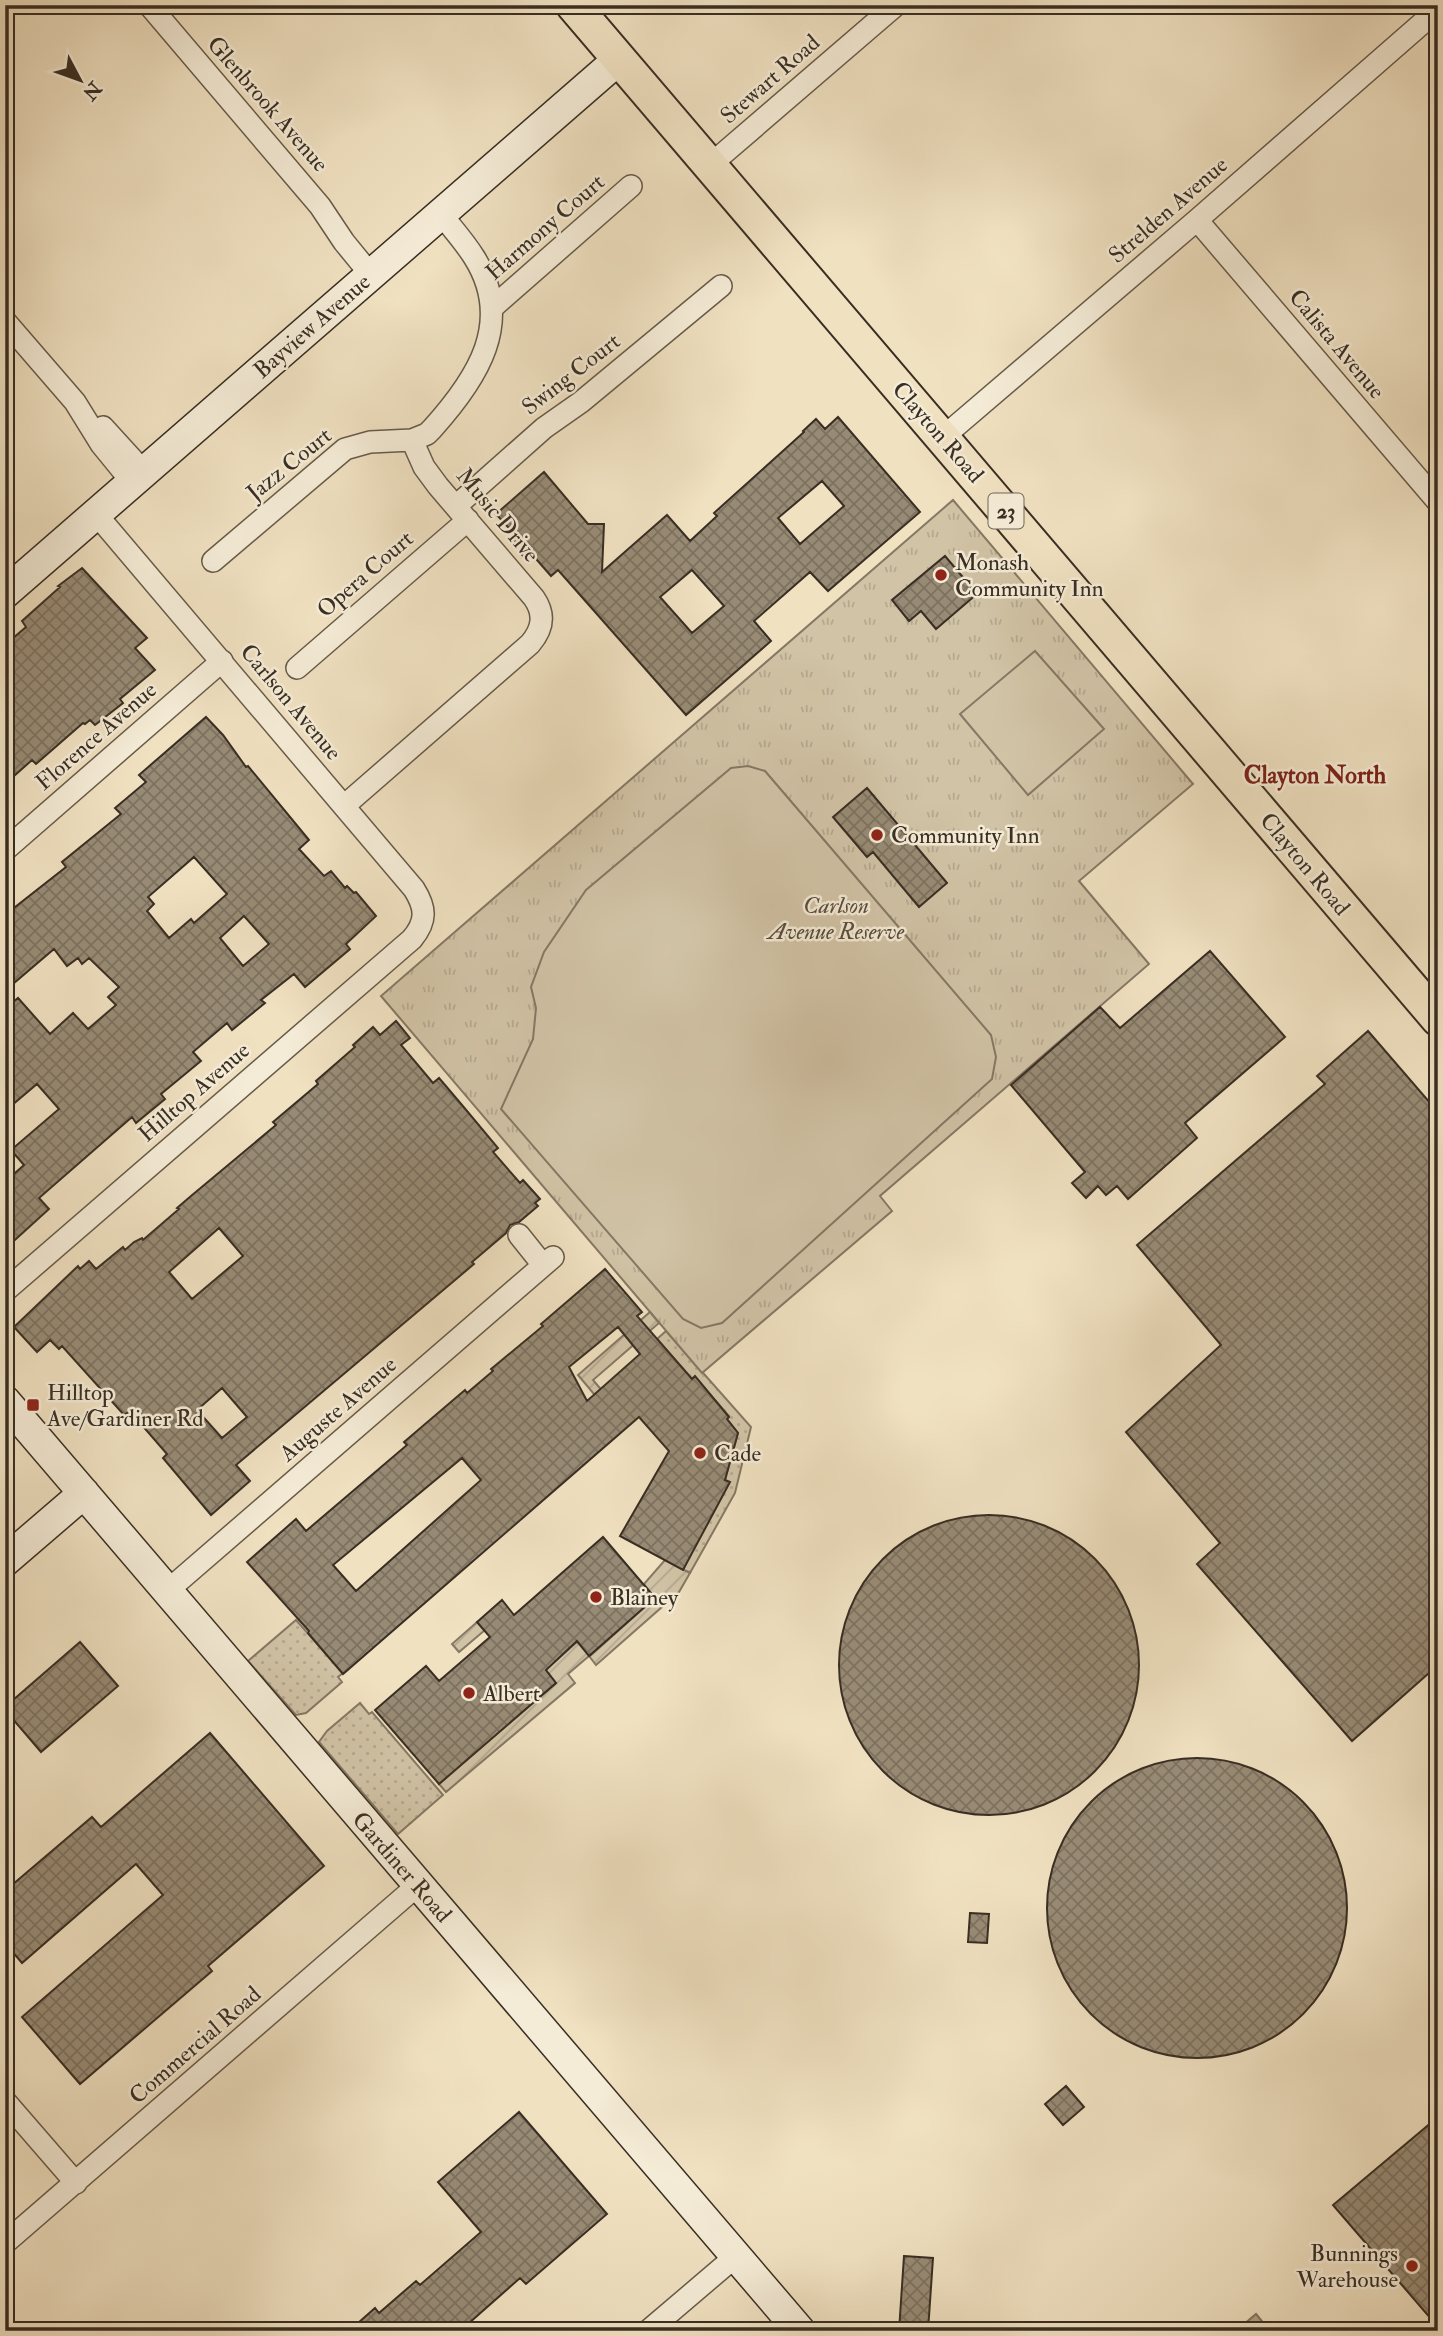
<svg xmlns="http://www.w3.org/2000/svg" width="1443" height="2336" viewBox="0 0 1443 2336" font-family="'IM FELL Double Pica',serif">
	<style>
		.grass { fill: url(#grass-dots); stroke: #857864; stroke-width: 2 }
		.park { fill: url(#park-tufts); stroke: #857864; stroke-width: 2 }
		.garden { fill: url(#garden-furrows); stroke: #857864; stroke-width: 2 }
		.pitch { fill: #d1c3a6; stroke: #857864; stroke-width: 2 }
		.water { fill: #b2a48b; stroke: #827561; stroke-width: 2 }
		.building { fill: url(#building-cross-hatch); stroke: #392e23; stroke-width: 2; fill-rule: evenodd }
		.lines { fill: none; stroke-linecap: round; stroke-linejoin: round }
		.street-casing { stroke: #675b4a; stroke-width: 24 }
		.secondary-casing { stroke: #392e23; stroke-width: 33 }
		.primary-casing { stroke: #392e23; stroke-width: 37 }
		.street { stroke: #f5ecd7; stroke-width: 21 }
		.secondary { stroke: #f5ecd7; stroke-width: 30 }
		.primary { stroke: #f0e1c1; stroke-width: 33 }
		.poi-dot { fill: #8f2418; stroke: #f5ecd7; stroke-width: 2.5 }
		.labels { text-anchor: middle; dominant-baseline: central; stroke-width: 5; stroke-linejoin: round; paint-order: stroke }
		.shield { fill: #f5ecd7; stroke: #716759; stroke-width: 2 }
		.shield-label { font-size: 21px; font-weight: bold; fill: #392e23 }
		.street-label { font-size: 23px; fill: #392e23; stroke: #f5ecd7 }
		.poi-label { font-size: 23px; fill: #392e23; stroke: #f5ecd7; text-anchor: start }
		.park-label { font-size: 23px; font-style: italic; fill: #574c3d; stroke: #f5ecd7 }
		.neighbourhood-label { font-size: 24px; font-weight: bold; fill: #7a1f14; stroke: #f5ecd7 }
	</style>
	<defs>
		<pattern id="grass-dots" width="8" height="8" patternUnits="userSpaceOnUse" patternTransform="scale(1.75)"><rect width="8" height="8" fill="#d1c3a6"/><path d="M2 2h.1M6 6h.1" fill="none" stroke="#b4a88f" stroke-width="1.8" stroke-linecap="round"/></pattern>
		<pattern id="park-tufts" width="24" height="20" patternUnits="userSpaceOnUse" patternTransform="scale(1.75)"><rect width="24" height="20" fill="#d1c3a6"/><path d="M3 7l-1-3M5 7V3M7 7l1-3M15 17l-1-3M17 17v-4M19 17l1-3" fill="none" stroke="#b4a88f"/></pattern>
		<pattern id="garden-furrows" width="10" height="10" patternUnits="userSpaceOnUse" patternTransform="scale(1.75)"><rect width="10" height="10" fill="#d1c3a6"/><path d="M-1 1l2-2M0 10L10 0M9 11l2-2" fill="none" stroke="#b4a88f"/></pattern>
		<pattern id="building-cross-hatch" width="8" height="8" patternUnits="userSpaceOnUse" patternTransform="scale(1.75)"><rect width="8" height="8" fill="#988b75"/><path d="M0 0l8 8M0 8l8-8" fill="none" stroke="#7d7260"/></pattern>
	</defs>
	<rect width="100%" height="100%" fill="#f0e1c1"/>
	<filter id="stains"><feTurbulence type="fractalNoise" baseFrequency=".00286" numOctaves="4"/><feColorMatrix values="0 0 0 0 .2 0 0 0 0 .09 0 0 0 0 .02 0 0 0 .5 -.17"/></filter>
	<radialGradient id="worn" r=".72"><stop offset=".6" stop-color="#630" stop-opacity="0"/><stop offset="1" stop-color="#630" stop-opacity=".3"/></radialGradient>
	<path class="grass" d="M666,1331L751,1427L735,1493L690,1573L683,1570L725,1480L738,1433L727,1419L729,1416L695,1377L692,1379L657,1339Z
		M296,1620L343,1673L338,1677L342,1682L306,1713L296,1715L248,1661Z
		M360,1703L369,1714L372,1712L443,1795L398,1834L319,1742L327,1731Z"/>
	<path class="park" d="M953,500L1193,784L1079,881L1149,964L880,1196L892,1211L702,1373L381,996Z"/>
	<path class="garden" d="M650,1312L659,1323L593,1380L621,1413L614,1418L578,1375Z
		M665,1560L690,1573L679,1592L596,1665L589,1656L568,1674L575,1683L446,1792L439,1784L556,1683L545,1670L577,1642L590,1656L655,1598L644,1584Z
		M477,1622L485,1630L459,1652L452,1644Z"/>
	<path class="pitch" d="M1035,651L1104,729L1028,795L960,714Z
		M748,766L765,771L991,1035L996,1057L992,1079L722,1323L701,1328L683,1319L501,1109L533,1039L536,1008L531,987L544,952L586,890L731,768Z"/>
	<path class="water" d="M1256,2314L1270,2331H1236Z"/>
	<path class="building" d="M838,417L920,512L828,591L810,572L754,621L771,641L686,715L558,570L551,576L530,552L524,557L510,542L517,537L496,514L544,472L588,524H604L602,572L667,515L690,541L717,516L714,513L804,432L803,431L816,419L825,429ZM822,481L844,506L800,544L778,518ZM692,570L724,606L692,633L660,597Z
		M945,556L977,594L936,629L921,611L909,621L892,600Z
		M82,568L147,638L135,648L155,670L120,699L123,703L95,725L90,720L85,724L83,723L36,764L32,760L5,784V645L26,627L22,621L60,587L58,586Z
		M206,717L223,735L246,767L248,766L309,840L299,849L324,876L331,871L345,888L347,886L354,893L356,892L376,916L346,944L350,949L305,987L294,974L261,1000L265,1003L232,1030L227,1023L193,1052L201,1061L161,1094L165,1099L136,1123L132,1117L39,1198L49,1209L5,1249V1182L24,1165L11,1150L59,1109L37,1084L5,1111V1009L18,998L50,1034L73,1013L88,1029L116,1005L108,997L119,987L89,958L82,964L78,958L67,966L54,949L14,983L5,973V915L66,867L62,862L121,814L115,808L146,782L139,775ZM194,857L227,894L194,923L191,919L169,938L147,911L154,904L148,897ZM244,916L269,944L243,966L220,938Z
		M867,788L947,883L919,907L873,852L867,857L833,817Z
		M1210,951L1285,1037L1185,1123L1197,1138L1128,1199L1117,1186L1106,1195L1098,1186L1086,1198L1072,1183L1085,1172L1011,1085L1100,1007L1120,1028Z
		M396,1021L410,1038L401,1045L433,1083L439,1078L462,1105L498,1148L493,1152L520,1183L523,1180L540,1199L535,1203L538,1206L519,1222L510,1225L506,1233L472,1262L474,1264L236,1465L250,1481L211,1515L163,1458L167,1454L141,1424L138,1427L127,1413L124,1415L62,1346L59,1349L50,1340L37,1352L14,1327L78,1266L80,1269L89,1261L96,1269L123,1247L125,1250L134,1242L142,1238L143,1240L179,1209L177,1208L191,1196L276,1125L273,1122L318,1084L316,1081L355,1047L353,1045L373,1027L380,1035ZM219,1228L243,1256L192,1299L169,1272ZM222,1388L247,1417L222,1438L197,1410Z
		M1368,1031L1438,1112V1665L1352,1741L1197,1564L1220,1543L1126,1432L1221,1345L1137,1245L1325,1084L1317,1076Z
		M605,1269L642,1312L637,1316L692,1379L695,1376L729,1417L727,1419L738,1433L725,1480L730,1482L683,1570L620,1536L669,1451L639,1417L343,1674L308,1633L309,1631L247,1562L296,1519L306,1531L407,1445L404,1442L465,1390L467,1393L493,1371L491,1369L543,1326L541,1324ZM618,1327L640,1354L587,1401L569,1367ZM462,1458L481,1480L356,1591L333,1565Z
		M839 1665a150 150 0 1 1 300 0a150 150 0 1 1-300 0Z
		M603,1537L655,1598L589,1656L577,1641L546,1670L556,1683L439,1784L375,1710L426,1666L439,1681L490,1637L477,1622L502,1600L514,1615Z
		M80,1642L118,1686L41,1752L5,1710V1707Z
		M210,1733L324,1866L208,1966L212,1971L80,2084L22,2017L163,1895L136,1864L22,1963L5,1943V1891L92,1817L101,1827Z
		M1047 1908a150 150 0 1 1 300 0a150 150 0 1 1-300 0Z
		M970,1913L989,1914L987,1943L968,1942Z
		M1066,2086L1084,2107L1063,2125L1045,2104Z
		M519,2112L607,2214L526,2284L520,2278L460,2331H349L375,2308L379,2313L416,2281L420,2285L481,2232L438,2182Z
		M1438,2117V2327L1333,2205Z
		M904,2256L933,2258L928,2331H899Z"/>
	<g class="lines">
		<defs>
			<path id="street" d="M149,5L320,206L344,242L371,275
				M710,165L896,5
				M1197,220L1438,502
				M493,307L631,186
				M5,321L75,402L101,444L132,482
				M103,427L144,472
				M942,438L1197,220L1427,19
				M456,506L544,428L581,402L721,286
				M213,561L345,449L370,442L412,440
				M297,668L468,520
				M344,806L530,644C543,629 545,614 534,598L438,486L424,467L412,440L427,434L432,429C477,379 515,322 474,257C464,241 452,228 441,214
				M5,850L222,661
				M519,1235L543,1265
				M5,1291L412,939C427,921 426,908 414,889L96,514
				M166,1592L553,1257
				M5,2101L76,2183
				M5,2243L418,1885
				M648,2331L736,2256"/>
			<path id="secondary" d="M5,593L619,59
				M5,1401L800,2331
				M5,1561L84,1493"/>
			<path id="primary" d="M573,5L1438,1019"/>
		</defs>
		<use href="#street" class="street-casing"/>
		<use href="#secondary" class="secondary-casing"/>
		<use href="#primary" class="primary-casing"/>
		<use href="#street" class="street"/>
		<use href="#secondary" class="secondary"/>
		<use href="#primary" class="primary"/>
	</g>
	<g class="poi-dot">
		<circle cx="941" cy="575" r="7"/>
		<circle cx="877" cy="835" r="7"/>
		<rect x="26" y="1398" width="14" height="14" rx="3.5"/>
		<circle cx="700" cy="1453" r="7"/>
		<circle cx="596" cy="1597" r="7"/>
		<circle cx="469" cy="1693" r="7"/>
		<circle cx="1412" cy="2266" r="7"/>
	</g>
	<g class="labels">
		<rect class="shield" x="988.5" y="493.5" width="35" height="35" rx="5"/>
		<g class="shield-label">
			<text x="1006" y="511">23</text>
		</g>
		<g class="street-label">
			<text transform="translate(770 79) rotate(-41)">Stewart Road</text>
			<text transform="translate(268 104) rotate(49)">Glenbrook Avenue</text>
			<text transform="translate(1168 210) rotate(-41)">Strelden Avenue</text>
			<text transform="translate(545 227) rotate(-41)">Harmony Court</text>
			<text transform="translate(312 326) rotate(-41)">Bayview Avenue</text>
			<text transform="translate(1337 344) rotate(50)">Calista Avenue</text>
			<text transform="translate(571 374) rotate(-38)">Swing Court</text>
			<text transform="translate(938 432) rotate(49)">Clayton Road</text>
			<text transform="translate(289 464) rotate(-39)">Jazz Court</text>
			<text transform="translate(498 515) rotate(50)">Music Drive</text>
			<text transform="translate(365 574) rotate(-41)">Opera Court</text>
			<text transform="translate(291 702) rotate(50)">Carlson Avenue</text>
			<text transform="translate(96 736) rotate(-41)">Florence Avenue</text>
			<text transform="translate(1305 864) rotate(50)">Clayton Road</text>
			<text transform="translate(194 1092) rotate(-41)">Hilltop Avenue</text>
			<text transform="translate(338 1409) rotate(-41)">Auguste Avenue</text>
			<text transform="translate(402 1867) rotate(49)">Gardiner Road</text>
			<text transform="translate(195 2045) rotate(-41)">Commercial Road</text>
		</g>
		<g class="poi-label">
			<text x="955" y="562">Monash<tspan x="955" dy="26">Community Inn</tspan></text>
			<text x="891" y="835">Community Inn</text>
			<text x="47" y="1392">Hilltop<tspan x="47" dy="26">Ave/Gardiner Rd</tspan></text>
			<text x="714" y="1453">Cade</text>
			<text x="610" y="1597">Blainey</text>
			<text x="483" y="1693">Albert</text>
			<text x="1398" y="2253" text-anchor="end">Bunnings<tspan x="1398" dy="26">Warehouse</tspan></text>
		</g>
		<g class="park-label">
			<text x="836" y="905">Carlson<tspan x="836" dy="26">Avenue Reserve</tspan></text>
		</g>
		<g class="neighbourhood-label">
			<text x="1315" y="775">Clayton North</text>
		</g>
	</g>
	<rect width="1443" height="2336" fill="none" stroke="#f0e1c1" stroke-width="28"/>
	<rect x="7" y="7" width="1429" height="2322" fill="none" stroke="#392e23" stroke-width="3.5"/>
	<rect x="14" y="14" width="1415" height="2308" fill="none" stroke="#392e23" stroke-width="2"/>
	<g transform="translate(80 80) rotate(131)" stroke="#f5ecd7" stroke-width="5" paint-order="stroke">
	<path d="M0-5L12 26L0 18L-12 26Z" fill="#392e23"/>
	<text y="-10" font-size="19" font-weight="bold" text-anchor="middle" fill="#392e23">N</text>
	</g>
	<rect width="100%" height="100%" filter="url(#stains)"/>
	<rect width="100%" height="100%" fill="url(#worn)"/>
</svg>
